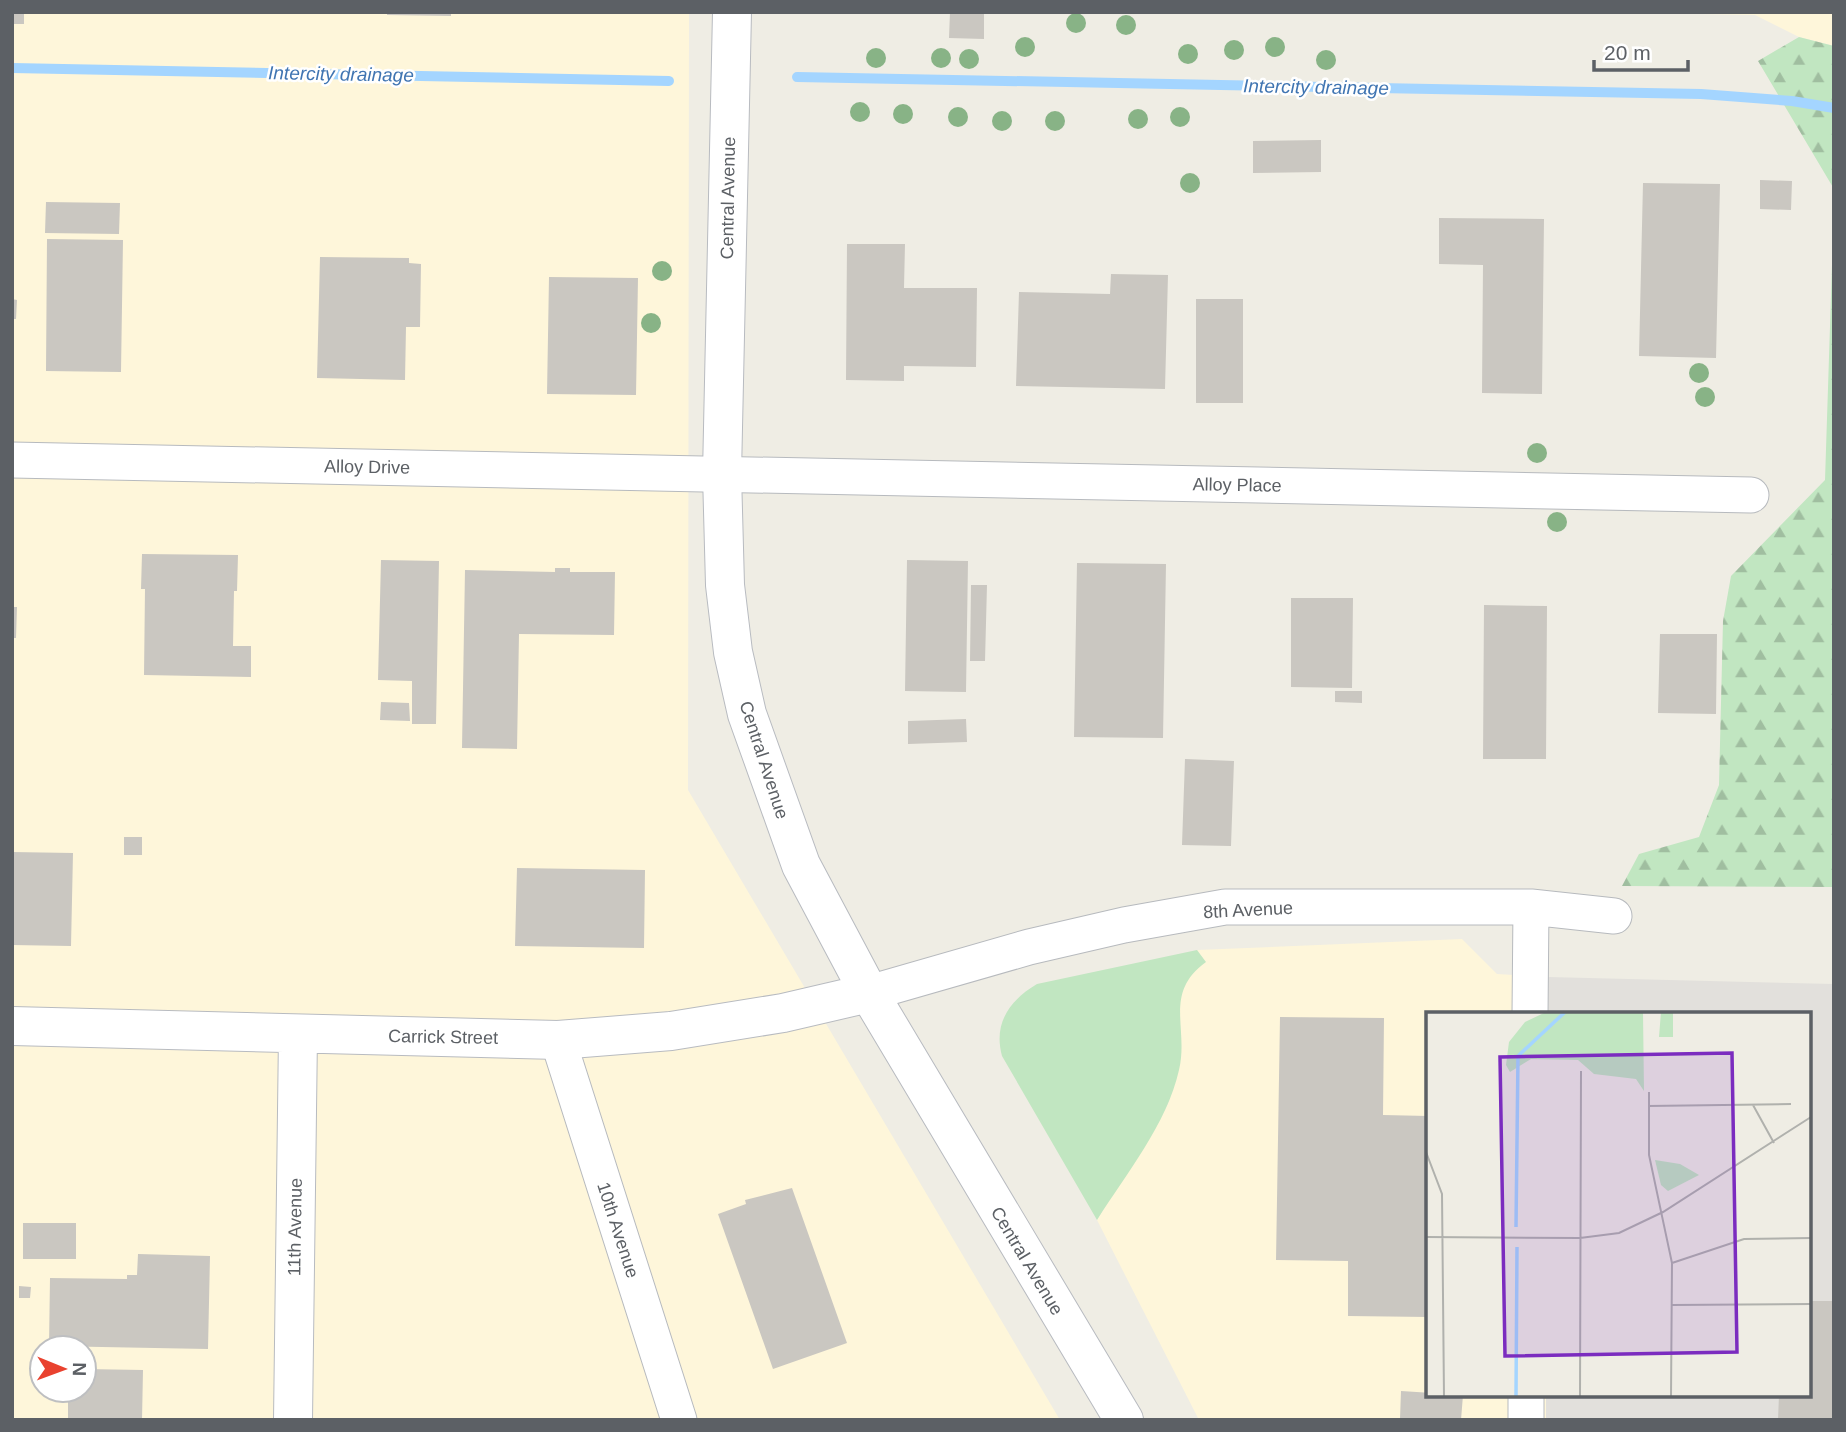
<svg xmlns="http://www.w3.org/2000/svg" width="1846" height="1432" viewBox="0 0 1846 1432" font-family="Arial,sans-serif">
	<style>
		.commercial { fill: #fef6da; fill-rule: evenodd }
		.industrial { fill: #e2e0dc }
		.grass { fill: #c1e6c1 }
		.forest { fill: url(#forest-firs) }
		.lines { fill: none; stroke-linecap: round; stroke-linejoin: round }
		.stream { stroke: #a4d5ff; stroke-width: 10 }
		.building { fill: #cac7c1 }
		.street-casing { stroke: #b7babe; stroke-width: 37 }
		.secondary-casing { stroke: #b8bbc0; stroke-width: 40 }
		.street { stroke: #fff; stroke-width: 35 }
		.secondary { stroke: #fff; stroke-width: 38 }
		.tree { fill: #88b386 }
		.labels { text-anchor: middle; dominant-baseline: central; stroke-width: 5; stroke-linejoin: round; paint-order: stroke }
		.street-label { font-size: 18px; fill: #5c6065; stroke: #fff }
		.water-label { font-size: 19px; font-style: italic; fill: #4075b2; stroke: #fff }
		.inset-river { fill: none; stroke: #a4d5ff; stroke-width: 3.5 }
		.inset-road { fill: none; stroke: #b0b1ad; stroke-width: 2 }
		.view { fill: #7b2cbf; fill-opacity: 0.15; stroke: #7b2cbf; stroke-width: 3.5 }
		.inset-edge { fill: none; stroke: #5c6065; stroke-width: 3.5 }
	</style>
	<defs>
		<pattern id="forest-firs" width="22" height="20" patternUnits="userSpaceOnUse" patternTransform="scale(1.75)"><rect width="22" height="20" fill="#c1e6c1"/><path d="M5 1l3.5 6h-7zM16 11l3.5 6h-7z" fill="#a0bea0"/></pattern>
	</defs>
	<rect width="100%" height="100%" fill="#efede4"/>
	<path class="commercial" d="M12,12H689L688,790L1060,1420H12ZM42,1348H84V1390H42Z
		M1593,12H1834V46L1799,37L1755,15Z
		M1462,939L1497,974L1548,977V1014H1428V1395H1546V1420H1199L1097,1220L1168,1104L1180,1014V998L1189,974L1205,962L1197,950Z"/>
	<path class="industrial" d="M1548,977L1834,984V1420H1546V1395H1809V1014H1548Z"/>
	<path class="grass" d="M1197,950L1206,962C1163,993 1189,1028 1179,1070C1167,1124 1126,1174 1097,1220L1002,1056C993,1023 1010,1000 1037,984Z"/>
	<path class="forest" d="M1799,37L1834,46V189L1758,61Z
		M1834,203V887L1622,886L1639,854L1699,837L1719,785L1723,621L1731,576L1825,480Z"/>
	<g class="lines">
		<path class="stream" d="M12,68L669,81
			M797,77L1701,94L1792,101L1834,108"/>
	</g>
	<path class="building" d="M12,12H24V24H12Z
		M387,12H451V16L387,15Z
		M950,12H984V39L949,38Z
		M1321,140V172L1253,173V141Z
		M1760,180L1792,181L1791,210L1760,209Z
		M1643,183L1720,184L1716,358L1639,356Z
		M46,202L120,203L119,234L45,233Z
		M1439,218L1544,219L1542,394L1482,393L1483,265L1439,264Z
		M47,239L123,240L121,372L46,371Z
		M847,244H905L904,288H977L976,367L904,366V381L846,380Z
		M320,257L409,258V263L421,264L420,327H406L405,380L317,378Z
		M1111,274L1168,275L1165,389L1016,386L1019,292L1110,294Z
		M549,277L638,278L636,395L547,394Z
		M12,299L17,300L16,319H12Z
		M1196,299H1243V403H1196Z
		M142,554L238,555L237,591H234L233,646H251V677L144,675L145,589H141Z
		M381,560L439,561L436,724H412V681L378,680Z
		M907,560L968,561L966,692L905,691Z
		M1077,563L1166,564L1163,738L1074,737Z
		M555,568H570V572H615L614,635L519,634L517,749L462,748L465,570L555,572Z
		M971,585H987L985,661H970Z
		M1291,598H1353L1352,688L1291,687Z
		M1484,605L1547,606L1546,759H1483Z
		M12,607H17L16,638H12Z
		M1660,634H1717L1716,714L1658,713Z
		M1335,691H1362V703L1335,702Z
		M381,702L409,703L410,721L380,720Z
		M966,719L967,742L908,744V721Z
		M1185,759L1234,761L1231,846L1182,845Z
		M124,837H142V855H124Z
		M12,852L73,853L71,946L12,945Z
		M517,868L645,870L644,948L515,946Z
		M1280,1017L1384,1018L1383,1115L1428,1116V1317L1348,1316V1261L1276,1260Z
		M792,1188L847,1343L773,1369L718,1214L746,1204L745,1200Z
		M23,1223H76V1259H23Z
		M138,1254L210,1256L208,1349L49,1346L50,1278L127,1279V1275H137Z
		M19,1286L31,1287L30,1298H19Z
		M1809,1301H1834V1420H1778L1779,1395H1809Z
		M84,1369L143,1370L142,1420H68V1390H84Z
		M1401,1391L1463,1395L1461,1420L1400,1419Z"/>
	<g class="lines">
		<defs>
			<path id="street" d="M12,460L1751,495
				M869,993L1029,947L1124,925L1225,907H1531L1614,916
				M1530,1014L1531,907
				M558,1040L679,1420
				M1526,1420V1395"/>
			<path id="secondary" d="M732,12L722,474L725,585L733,652L747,714L801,865L869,993L1124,1420
				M12,1026L558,1040L671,1031L783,1013L869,993
				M293,1420L298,1034"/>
		</defs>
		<use href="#street" class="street-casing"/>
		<use href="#secondary" class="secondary-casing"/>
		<use href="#street" class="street"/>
		<use href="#secondary" class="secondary"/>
	</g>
	<g class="tree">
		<circle cx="1076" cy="23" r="10"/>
		<circle cx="1126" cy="25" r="10"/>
		<circle cx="1025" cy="47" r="10"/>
		<circle cx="1275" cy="47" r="10"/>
		<circle cx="1234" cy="50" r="10"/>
		<circle cx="1188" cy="54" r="10"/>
		<circle cx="876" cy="58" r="10"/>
		<circle cx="941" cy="58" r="10"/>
		<circle cx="969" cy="59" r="10"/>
		<circle cx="1326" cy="60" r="10"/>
		<circle cx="860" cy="112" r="10"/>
		<circle cx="903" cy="114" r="10"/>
		<circle cx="958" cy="117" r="10"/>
		<circle cx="1180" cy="117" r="10"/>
		<circle cx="1138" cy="119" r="10"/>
		<circle cx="1002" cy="121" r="10"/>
		<circle cx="1055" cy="121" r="10"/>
		<circle cx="1190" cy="183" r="10"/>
		<circle cx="662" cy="271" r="10"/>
		<circle cx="651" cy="323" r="10"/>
		<circle cx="1699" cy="373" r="10"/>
		<circle cx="1705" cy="397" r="10"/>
		<circle cx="1537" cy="453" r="10"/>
		<circle cx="1557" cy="522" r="10"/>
	</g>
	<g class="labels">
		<g class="street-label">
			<text transform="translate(728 198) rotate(-89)">Central Avenue</text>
			<text transform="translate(367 467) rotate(1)">Alloy Drive</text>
			<text transform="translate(1237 485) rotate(1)">Alloy Place</text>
			<text transform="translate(764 760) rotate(72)">Central Avenue</text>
			<text transform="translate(1248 910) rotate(-3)">8th Avenue</text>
			<text transform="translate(443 1037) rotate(1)">Carrick Street</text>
			<text transform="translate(295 1227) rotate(-89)">11th Avenue</text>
			<text transform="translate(618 1230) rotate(72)">10th Avenue</text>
			<text transform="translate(1027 1261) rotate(59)">Central Avenue</text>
		</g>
		<g class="water-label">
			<text transform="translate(341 74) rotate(1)">Intercity drainage</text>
			<text transform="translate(1316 87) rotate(1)">Intercity drainage</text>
		</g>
	</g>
	<g transform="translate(1426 1012)">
		<rect width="385" height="385" fill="#efede4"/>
		<path d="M229,148L254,152L273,163L242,179L235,173Z" fill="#c1e6c1"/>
		<path d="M120,0H217L218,79L210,67L168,62L152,48L105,47L84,60L80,53L83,30L99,10ZM235,0H247V25H233Z" fill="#c1e6c1"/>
		<path class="inset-river" d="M90,215L92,44L139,0M90,385L91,235"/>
		<path class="inset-road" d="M223,80V143L246,251L245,385M327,93L348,131M222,94L365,92M0,140L16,182L18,385M0,225L154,226L193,221L237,200L385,105M246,251L318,227L385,226M246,293L385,292M154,385L155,59"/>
		<path class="view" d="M306,41L311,340L79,344L74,45Z"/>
		<rect width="385" height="385" class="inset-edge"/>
	</g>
	<rect width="1846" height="1432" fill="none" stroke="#5c6065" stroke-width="28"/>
	<g transform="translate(63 1369) rotate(91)"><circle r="33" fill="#ffffff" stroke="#bebfc1" stroke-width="2"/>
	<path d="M0-5L12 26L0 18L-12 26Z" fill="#e9422f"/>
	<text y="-10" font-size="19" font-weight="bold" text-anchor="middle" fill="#5c6065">N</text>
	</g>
	<path d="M1594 60v10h94v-10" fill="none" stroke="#5c6065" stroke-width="3.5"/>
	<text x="1604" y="60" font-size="21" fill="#5c6065" stroke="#ffffff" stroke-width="5" paint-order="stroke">20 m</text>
</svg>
